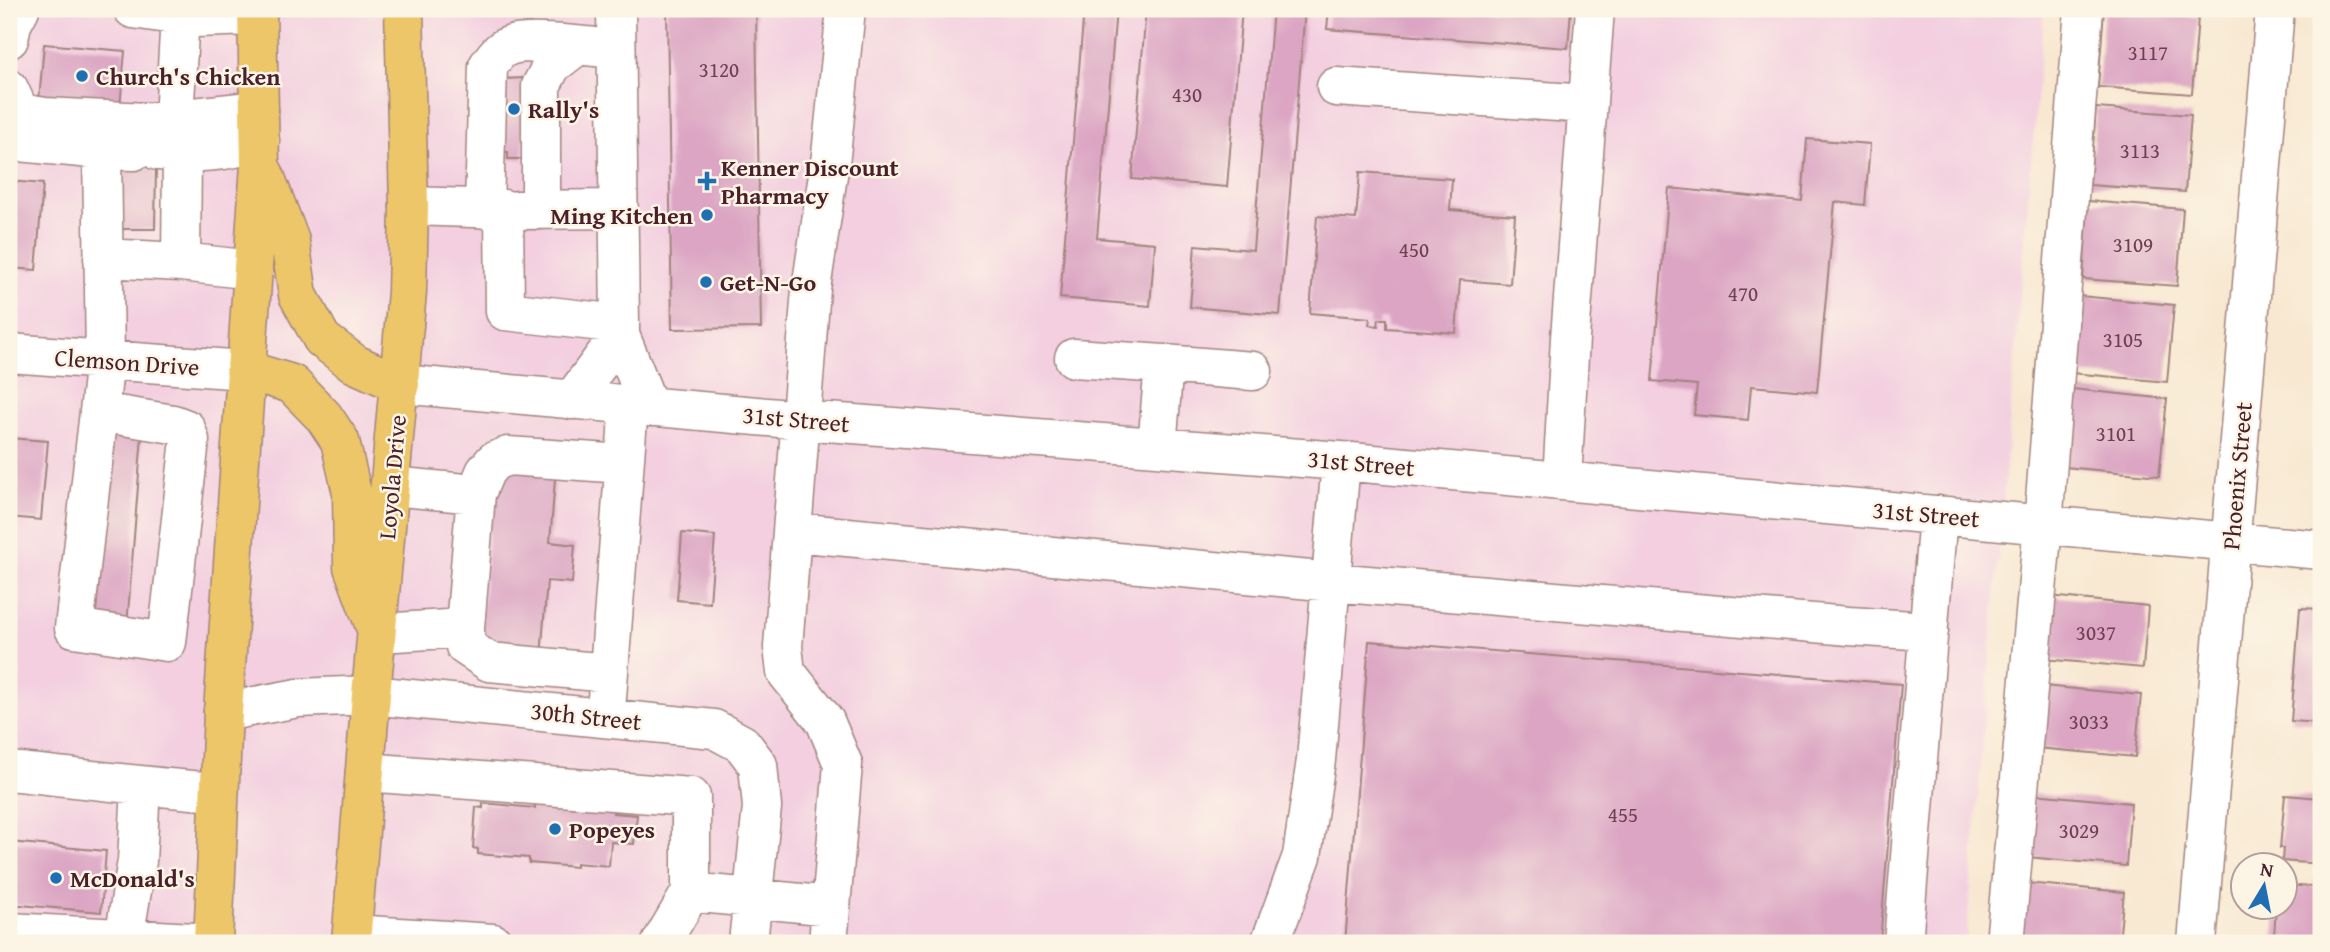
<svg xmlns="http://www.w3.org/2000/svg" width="2330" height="952" viewBox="0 0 2330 952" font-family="'Gentium Book Plus',serif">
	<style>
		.built { fill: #f3cfe0 }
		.building { fill: #dba5c3 }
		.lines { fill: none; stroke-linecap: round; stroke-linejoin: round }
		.minor-casing { stroke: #a1847e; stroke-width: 41 }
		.major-casing { stroke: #a1847e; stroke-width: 41 }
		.minor { stroke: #fff; stroke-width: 38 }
		.major { stroke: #ecc669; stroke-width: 38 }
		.poi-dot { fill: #1f6fb2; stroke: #fcf5e5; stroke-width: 2.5 }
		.labels { text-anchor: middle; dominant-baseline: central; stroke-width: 5; stroke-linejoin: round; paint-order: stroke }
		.number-label { font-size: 21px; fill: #6e4051 }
		.poi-label { font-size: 24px; font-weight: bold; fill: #4a1f2b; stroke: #fcf5e5; text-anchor: start }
		.street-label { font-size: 24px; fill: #4a1f2b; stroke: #fcf5e5 }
	</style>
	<rect width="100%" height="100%" fill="#fcf5e5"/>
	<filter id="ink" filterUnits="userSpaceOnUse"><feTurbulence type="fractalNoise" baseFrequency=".0143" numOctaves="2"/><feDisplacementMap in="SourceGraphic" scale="14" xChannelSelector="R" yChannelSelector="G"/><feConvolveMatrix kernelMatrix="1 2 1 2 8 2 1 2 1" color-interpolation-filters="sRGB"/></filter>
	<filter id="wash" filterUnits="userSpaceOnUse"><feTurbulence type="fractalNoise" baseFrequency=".00686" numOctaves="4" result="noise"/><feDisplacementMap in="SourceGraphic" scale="28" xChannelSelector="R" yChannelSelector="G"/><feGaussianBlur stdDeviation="1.57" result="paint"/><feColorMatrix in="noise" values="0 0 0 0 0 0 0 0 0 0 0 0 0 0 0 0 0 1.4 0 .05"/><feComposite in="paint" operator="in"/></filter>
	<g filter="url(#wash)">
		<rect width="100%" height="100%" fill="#f8e8d1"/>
		<path class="built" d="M9,9H2044L1966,943H9Z"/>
		<g id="blocks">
			<path class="building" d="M667,9H756L761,328L672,329Z
				M1084,9H1116L1097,238L1155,243L1150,306L1060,298Z
				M1146,9H1242L1227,187L1132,179Z
				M1273,9H1305L1280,315L1190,307L1195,245L1253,250Z
				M1329,9H1571L1568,48L1327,29Z
				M2104,9L2198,17L2192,94L2098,87Z
				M44,44L125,51L120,108L39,101Z
				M524,78L523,159H508V152H504V79Z
				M2096,108L2191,115L2185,192L2090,185Z
				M1807,139L1870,144L1865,205L1835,202L1817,392L1751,386L1748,420L1694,415L1697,385L1652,381L1669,188L1802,201Z
				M117,164L156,165L155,229H117Z
				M1360,172L1452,179L1450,210L1515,215L1510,284L1460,280L1456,333L1387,328V319H1379L1378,326L1369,325L1370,318L1310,313L1317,216L1356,219Z
				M9,181L43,184L36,270L9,268Z
				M2088,201L2183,209L2177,286L2083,279Z
				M2080,296L2174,305L2167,382L2072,373Z
				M2072,389L2167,399L2159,476L2065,467Z
				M2318,418L2321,419V475L2314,474Z
				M111,432L142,435L127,626L95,623Z
				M9,438L48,441L41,520L9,517Z
				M495,462L556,467L550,542L575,545L572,583L547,581L541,657L479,651Z
				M682,533L715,536L710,603L677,600Z
				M2049,596L2148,606L2143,668L2044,659Z
				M2300,608L2321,609V723L2291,721Z
				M1369,641L1901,684L1880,943H1345Z
				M2043,686L2141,695L2135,757L2037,748Z
				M2033,794L2131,803L2126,866L2027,857Z
				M2285,795L2321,798V864L2282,861L2283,848H2280Z
				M535,801L614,808L613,813L637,815L634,844L611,842L609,866L576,863V867L529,863V858L478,854V849L473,848L476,807L483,808V803L535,808Z
				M9,842L106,851L101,912L9,904Z
				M2315,877L2321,878V942L2274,937L2276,906H2284V885L2314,887Z
				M2025,883L2124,892L2119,943H2020Z"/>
		</g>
	</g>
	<g filter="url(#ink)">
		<use href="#blocks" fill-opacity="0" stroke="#a1847e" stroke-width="2"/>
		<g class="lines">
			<defs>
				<path id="minor" d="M133,9L195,18L257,16
					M9,39L12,24L20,9
					M1336,87L1588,104
					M9,89L20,113L45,117L147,122L259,110
					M174,118L180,16
					M9,141L102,150
					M158,151C197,153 222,154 260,141
					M409,206L504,209L505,311L620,324L616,9
					M484,209L488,66C495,56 500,48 512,45C534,39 592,47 616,49
					M517,210L619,209
					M541,210V86L552,65L577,46
					M103,258L181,262L182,152
					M181,262L253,270
					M620,324V335L649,407
					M9,353L245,370
					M1074,358L1164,364
					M400,384L801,420L1341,461L2321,550
					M572,400L620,335
					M99,412L173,424L186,429L190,440L167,642L74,628L105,360L102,150L134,151
					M1157,447L1164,364L1253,371
					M1562,481L1570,338L1595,9
					M391,486L476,494
					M793,532L1332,582L1849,626L1929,631
					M378,633L465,628
					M609,673L489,662L465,646V628L476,494L485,472L494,461L508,456L624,464
					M607,698L629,405
					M223,712L298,698L371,695L714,729L742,744L758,765L762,807L748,943
					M9,771C79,778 148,787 218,792
					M365,772L691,797V892
					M9,932L213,943
					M352,934L493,943
					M124,938L137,861L141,787
					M661,943L691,892L831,906
					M828,943L843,764L825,721L786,672L783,647L811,289L831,155L846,9
					M1270,943L1302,856L1316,760L1341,461
					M1903,943L1938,515
					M2005,943L2043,525L2084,9
					M2197,943L2275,9"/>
				<path id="major" d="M264,173L290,241L298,295L322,339L355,364L400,384
					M245,370L292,384L324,417L340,441L352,493L353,567L374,624
					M213,943L223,712L260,164L257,9
					M351,943L371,695L407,292L409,206L404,9"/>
			</defs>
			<use href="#minor" class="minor-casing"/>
			<use href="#major" class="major-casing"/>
			<use href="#minor" class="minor"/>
			<use href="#major" class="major"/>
		</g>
	</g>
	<g class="poi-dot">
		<circle cx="82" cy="76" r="7"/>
		<circle cx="514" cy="109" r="7"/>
		<path d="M703.5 170.5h7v7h7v7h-7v7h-7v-7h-7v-7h7z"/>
		<circle cx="707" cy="215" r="7"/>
		<circle cx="706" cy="282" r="7"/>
		<circle cx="555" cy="829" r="7"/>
		<circle cx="56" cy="878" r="7"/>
	</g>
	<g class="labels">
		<g class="number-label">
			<text x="2148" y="52">3117</text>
			<text x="719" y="69">3120</text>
			<text x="1187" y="94">430</text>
			<text x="2140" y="150">3113</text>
			<text x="2133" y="244">3109</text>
			<text x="1414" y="249">450</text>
			<text x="1743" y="293">470</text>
			<text x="2123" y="339">3105</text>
			<text x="2116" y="433">3101</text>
			<text x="2096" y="632">3037</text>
			<text x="2089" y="721">3033</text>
			<text x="1623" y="814">455</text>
			<text x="2079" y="830">3029</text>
		</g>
		<g class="poi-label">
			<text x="96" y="76">Church's Chicken</text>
			<text x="528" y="109">Rally's</text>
			<text x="721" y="167">Kenner Discount<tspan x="721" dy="28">Pharmacy</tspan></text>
			<text x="693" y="215" text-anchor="end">Ming Kitchen</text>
			<text x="720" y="282">Get-N-Go</text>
			<text x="569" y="829">Popeyes</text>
			<text x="70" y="878">McDonald's</text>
		</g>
		<g class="street-label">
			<text transform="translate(127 362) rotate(4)">Clemson Drive</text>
			<text transform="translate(796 419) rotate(5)">31st Street</text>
			<text transform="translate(1361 463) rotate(5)">31st Street</text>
			<text transform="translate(2237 476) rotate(-85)">Phoenix Street</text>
			<text transform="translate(392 477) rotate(-85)">Loyola Drive</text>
			<text transform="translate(1926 514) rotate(5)">31st Street</text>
			<text transform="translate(586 716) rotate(6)">30th Street</text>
		</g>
	</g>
	<rect width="2330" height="952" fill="none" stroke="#fcf5e5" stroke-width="35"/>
	<g transform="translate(2264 886) rotate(10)"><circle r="33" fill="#fcf5e5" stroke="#b59f9b" stroke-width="2"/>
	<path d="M0-5L12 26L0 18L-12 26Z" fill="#1f6fb2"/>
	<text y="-10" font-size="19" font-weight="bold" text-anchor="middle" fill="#4a1f2b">N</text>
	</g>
</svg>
